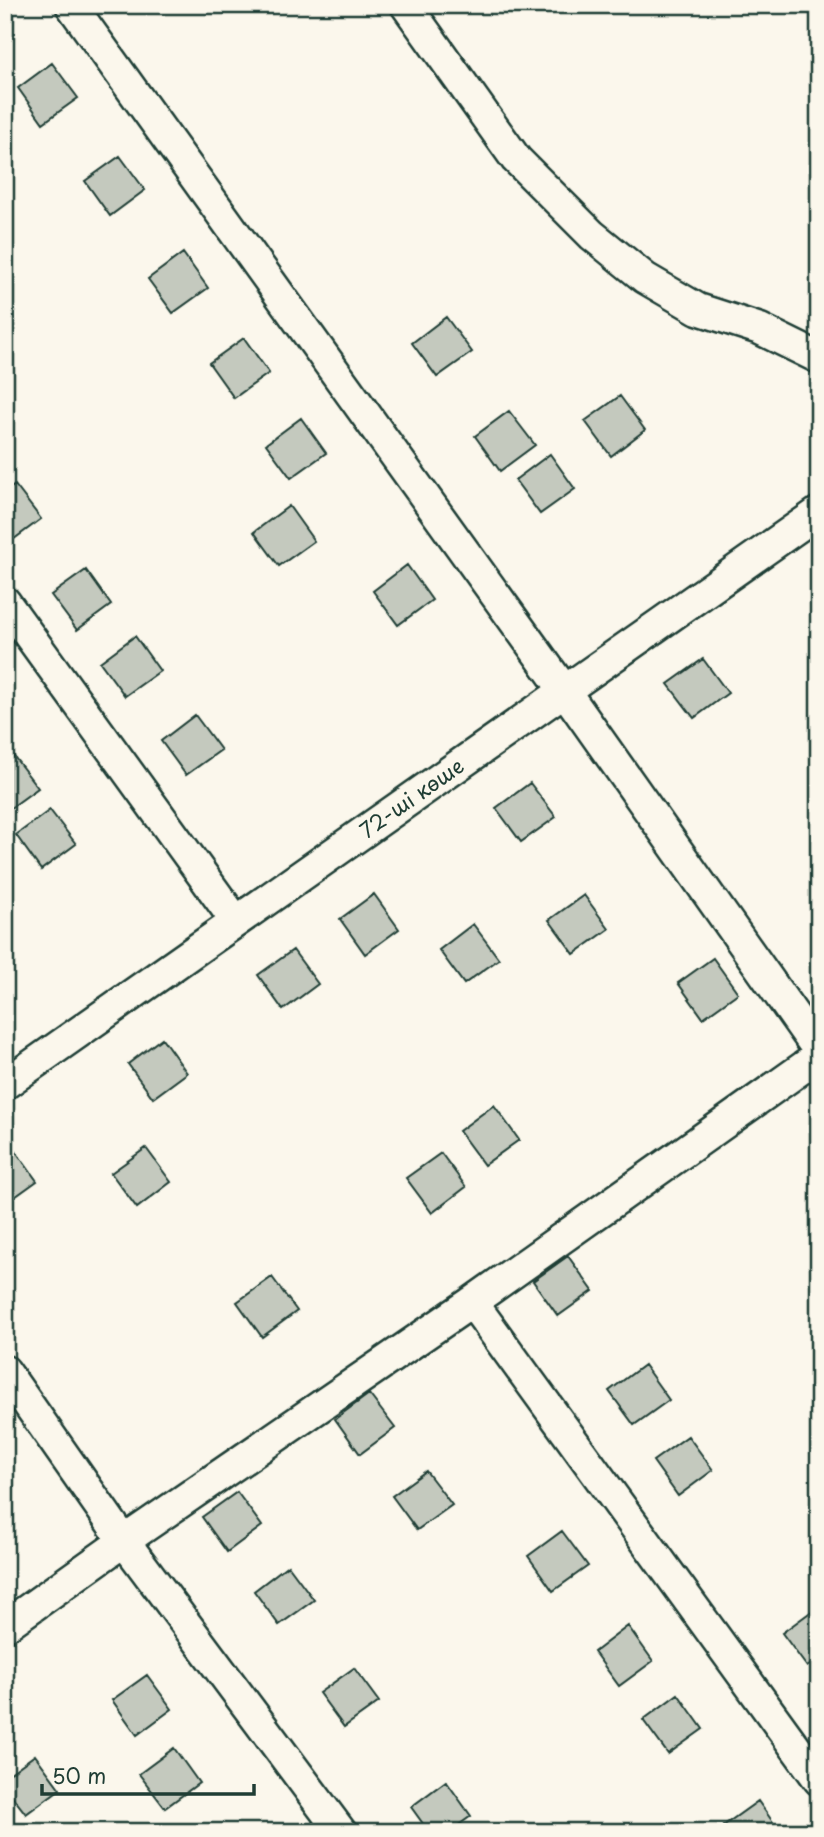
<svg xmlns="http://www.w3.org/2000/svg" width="824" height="1837" viewBox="0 0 824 1837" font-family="'Playpen Sans',sans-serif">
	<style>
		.building { fill: #c4c9be; stroke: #1f3d34; stroke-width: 2 }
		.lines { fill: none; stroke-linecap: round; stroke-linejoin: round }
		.minor-casing { stroke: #1f3d34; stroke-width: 35 }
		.minor { stroke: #fbf7ec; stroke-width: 30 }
		.labels { text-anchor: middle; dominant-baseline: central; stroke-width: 6; stroke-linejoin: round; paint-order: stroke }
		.street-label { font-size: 21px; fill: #1f3d34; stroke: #fbf7ec }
	</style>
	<rect width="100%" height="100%" fill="#fbf7ec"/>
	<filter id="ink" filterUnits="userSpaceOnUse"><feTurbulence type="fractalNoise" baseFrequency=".0143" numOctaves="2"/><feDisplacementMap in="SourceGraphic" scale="14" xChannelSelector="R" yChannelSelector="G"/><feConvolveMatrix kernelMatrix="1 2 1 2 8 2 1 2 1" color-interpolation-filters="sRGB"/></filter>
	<g filter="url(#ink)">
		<path class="building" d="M52,63L78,98L43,123L18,88Z
			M120,156L145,190L110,216L85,181Z
			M183,253L208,288L173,313L148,279Z
			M446,317L472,352L437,377L412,343Z
			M244,338L269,373L234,398L209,363Z
			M620,396L645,430L611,456L585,421Z
			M509,411L535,445L500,471L475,436Z
			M301,418L326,453L291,478L266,444Z
			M550,454L575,489L540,514L515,480Z
			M15,485L41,519L6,545L5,492Z
			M289,506L314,541L279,566L254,532Z
			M407,565L432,600L398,625L373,591Z
			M86,570L111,605L77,630L51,595Z
			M135,636L160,671L125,696L100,662Z
			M703,659L728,693L694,718L668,684Z
			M195,715L221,750L186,775L161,741Z
			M12,754L38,788L5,812V759Z
			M530,783L556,817L521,842L496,808Z
			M50,810L76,844L41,870L16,835Z
			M374,894L399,929L365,954L340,919Z
			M584,895L609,929L574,954L549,920Z
			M473,924L499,959L464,984L439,950Z
			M293,950L318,984L283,1010L258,975Z
			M713,958L738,993L703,1018L678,983Z
			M162,1038L187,1073L153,1098L128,1064Z
			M494,1105L519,1140L484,1165L459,1131Z
			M12,1146L37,1181L5,1204V1152Z
			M146,1148L171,1182L137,1208L111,1173Z
			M441,1153L466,1187L432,1213L406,1178Z
			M568,1256L593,1291L558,1316L533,1281Z
			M272,1277L297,1311L262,1337L237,1302Z
			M644,1365L669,1400L634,1425L609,1391Z
			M369,1394L395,1428L360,1454L335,1419Z
			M688,1436L713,1470L678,1496L653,1461Z
			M426,1471L452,1505L417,1530L392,1496Z
			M237,1492L262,1526L227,1552L202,1517Z
			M562,1531L588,1566L553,1591L528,1556Z
			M288,1565L314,1600L279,1625L254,1591Z
			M816,1608L819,1611V1659L807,1667L782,1633Z
			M628,1626L653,1661L619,1686L594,1652Z
			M354,1668L379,1702L344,1727L319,1693Z
			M147,1675L172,1709L137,1735L112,1700Z
			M678,1694L703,1729L668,1754L643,1720Z
			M174,1748L199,1783L165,1808L139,1774Z
			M35,1755L60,1789L26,1814L5,1787V1777Z
			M446,1781L471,1816L449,1832H429L411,1807Z
			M758,1801L780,1832H727L723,1826Z"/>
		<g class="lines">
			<defs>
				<path id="minor" d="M71,5L564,690L819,1051
					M406,5L516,159L592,235L645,278L698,309L760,329L819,358
					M5,602L235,920
					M5,1084L819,512
					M472,1302L819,1780
					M5,1371L124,1541L341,1832
					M5,1626L124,1541L472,1302L819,1056"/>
			</defs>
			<use href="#minor" class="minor-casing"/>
			<use href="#minor" class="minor"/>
		</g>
	</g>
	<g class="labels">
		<g class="street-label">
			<text transform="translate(411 797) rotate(-35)">72-ші көше</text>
		</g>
	</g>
	<rect width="824" height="1837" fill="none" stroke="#fbf7ec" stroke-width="28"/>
	<rect x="14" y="14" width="796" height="1809" fill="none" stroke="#1f3d34" stroke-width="2.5" filter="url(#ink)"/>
	<path d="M42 1784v10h212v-10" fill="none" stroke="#1f3d34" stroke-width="3.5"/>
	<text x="52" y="1784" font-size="21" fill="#1f3d34" stroke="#fbf7ec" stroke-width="5" paint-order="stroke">50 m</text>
</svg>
